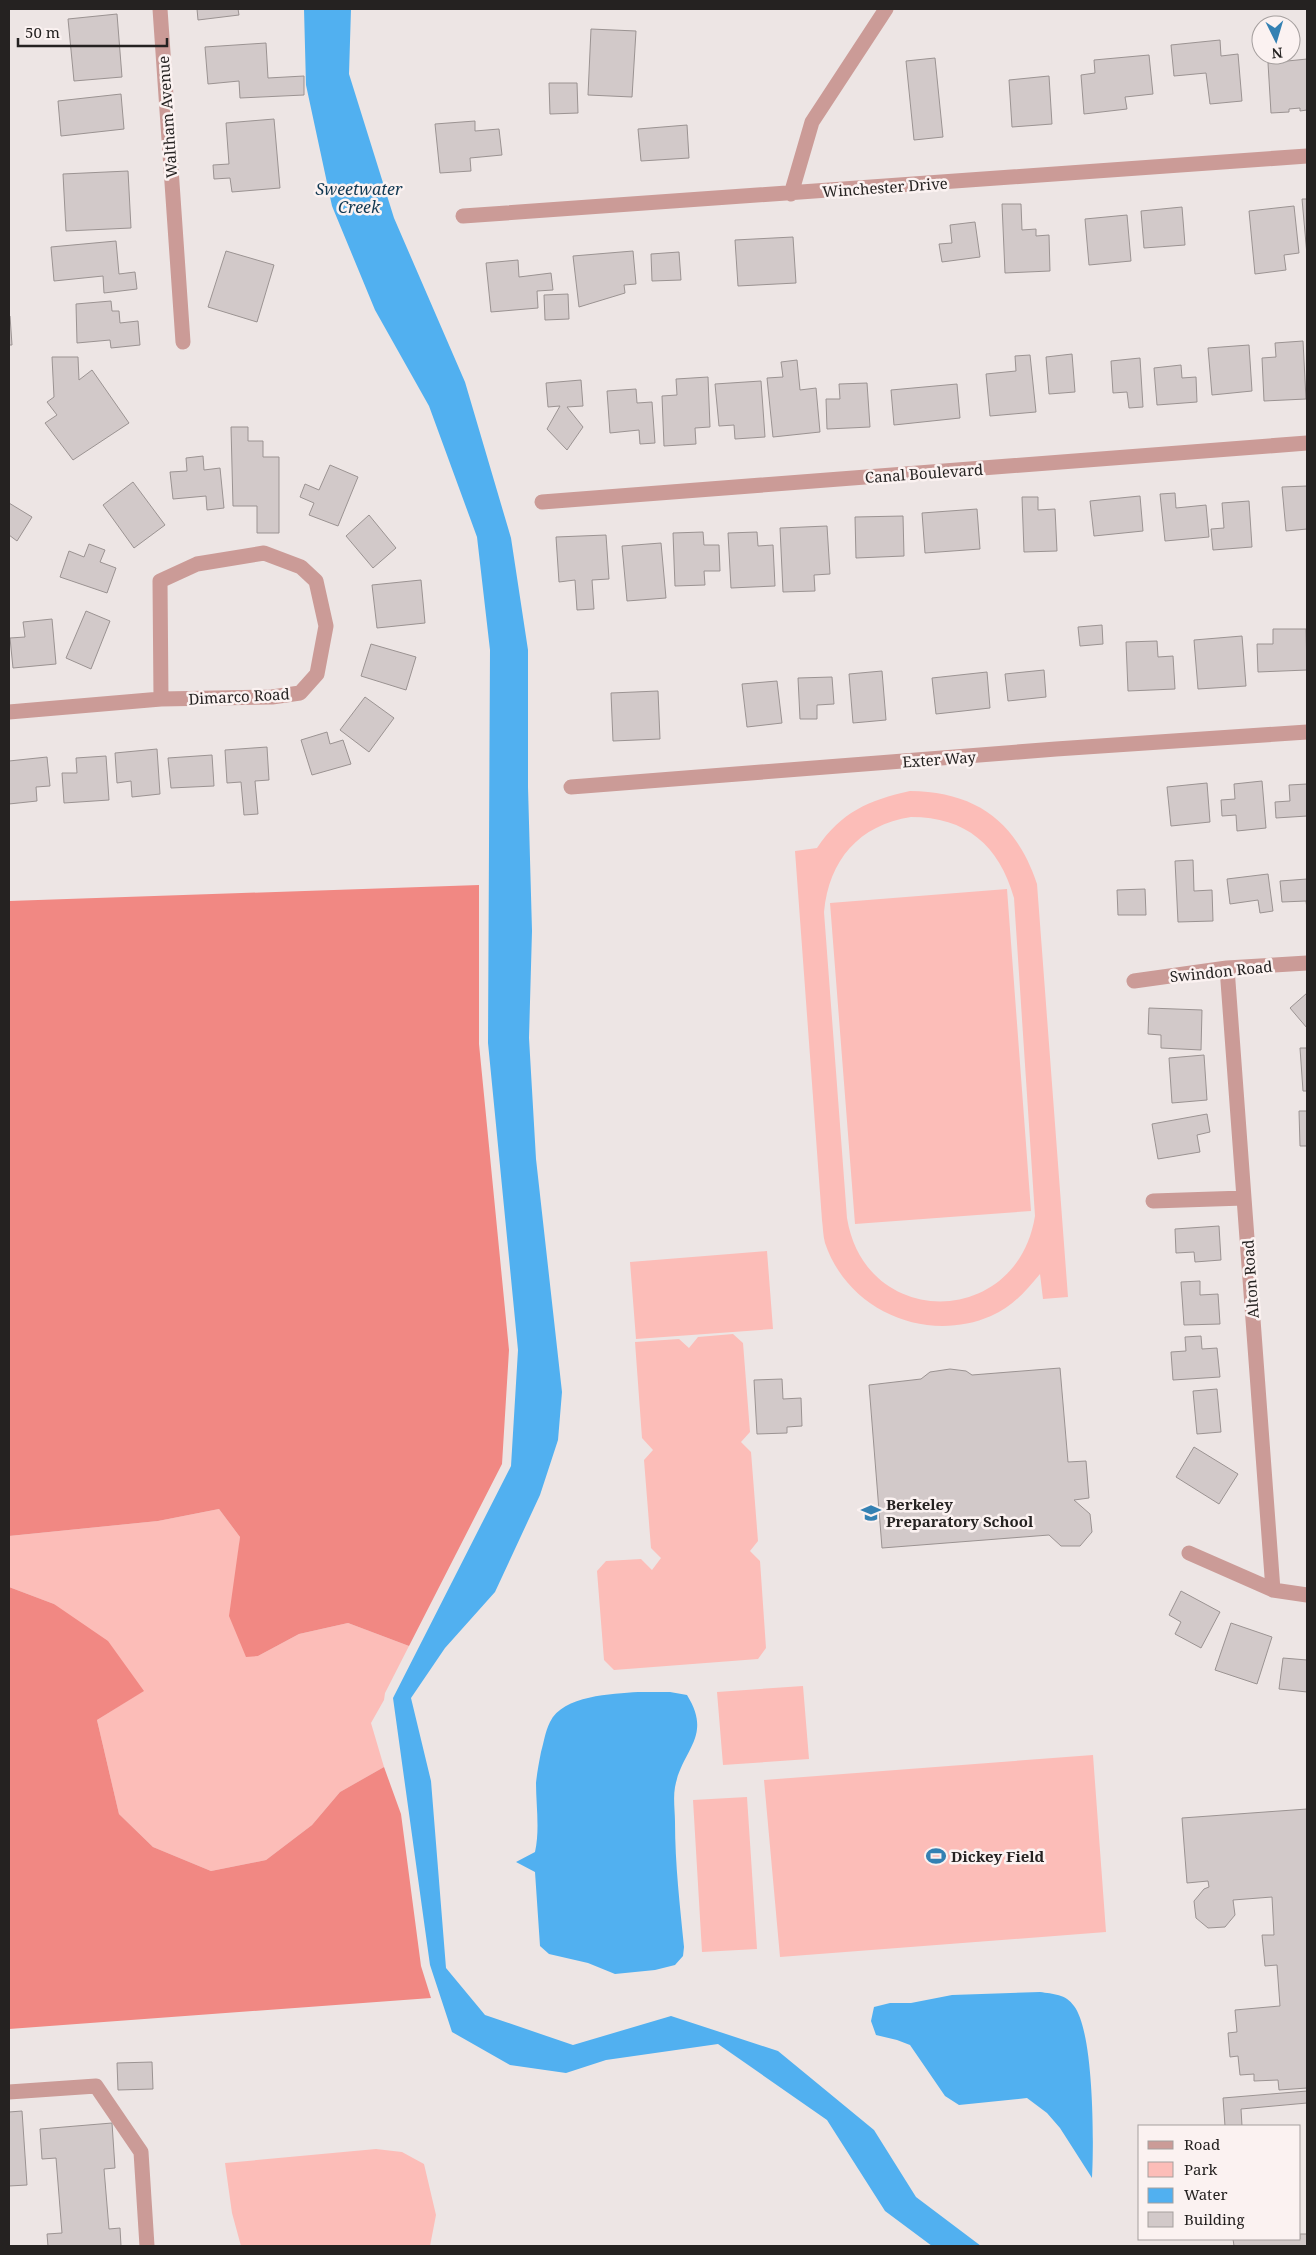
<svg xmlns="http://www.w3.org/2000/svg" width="1316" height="2255" viewBox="0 0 1316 2255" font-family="'Noto Serif',serif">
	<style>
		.green { fill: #fcbdb8; fill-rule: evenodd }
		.forest { fill: #f18883 }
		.water { fill: #51b0f0 }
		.building { fill: #d2c9c9; stroke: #9b9392 }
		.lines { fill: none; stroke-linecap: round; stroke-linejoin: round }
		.minor { stroke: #cb9b97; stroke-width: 15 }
		.labels { text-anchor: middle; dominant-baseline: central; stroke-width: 5; stroke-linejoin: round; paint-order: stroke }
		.street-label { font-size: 15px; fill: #252221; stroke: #fbf2f1 }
		.poi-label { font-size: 15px; font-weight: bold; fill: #252221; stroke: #fbf2f1; text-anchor: start }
		.water-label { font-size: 16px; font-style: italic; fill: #103852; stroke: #fbf2f1 }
	</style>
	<rect width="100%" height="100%" fill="#ede5e4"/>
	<path class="green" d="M910,791C976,792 1016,821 1037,884L1068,1297L1043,1299L1040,1274C1026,1291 1012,1307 991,1316C926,1344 848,1311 825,1243C823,1236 823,1227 822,1220L795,851L817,848C841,812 869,800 910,791ZM911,817C966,817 999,845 1014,898L1035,1216C1017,1329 865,1330 847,1218L824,912C829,860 859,825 911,817Z
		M1007,889L1031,1211L855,1224L830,903Z
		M767,1251L773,1329L636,1339L630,1262Z
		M733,1334L743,1343L750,1432L741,1442L751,1452L758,1541L750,1551L760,1561L766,1648L758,1659L614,1670L604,1660L597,1571L606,1561L641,1559L652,1570L661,1558L651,1548L644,1460L653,1450L642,1438L635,1342L679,1339L689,1348L698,1337Z
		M219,1509L240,1537L237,1567L258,1656L299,1634L348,1623L409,1646L385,1693L384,1700L371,1723L384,1767L340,1792L312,1825L266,1860L211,1871L153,1847L119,1814L97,1720L143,1691L54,1604L9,1587V1536L158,1521Z
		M803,1686L809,1759L723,1765L717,1692Z
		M1093,1755L1106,1932L780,1957L764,1780Z
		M747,1797L757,1949L702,1952L693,1800Z
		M376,2149L402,2152L424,2164L436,2215L430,2246H241L232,2213L225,2163Z"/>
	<path class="forest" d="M479,885V1044L509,1350L502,1464L409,1646L348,1623L299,1634L258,1656L246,1657L229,1616L240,1537L219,1509L158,1521L9,1536V901Z
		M9,1587L54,1604L108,1641L144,1691L97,1720L119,1814L153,1847L211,1871L266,1860L312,1825L340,1792L384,1767L401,1814L421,1966L431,1998L9,2029Z"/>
	<path class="water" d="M304,9H351L349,74L394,218L465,382L511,538L528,650V787L532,931L529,1038L536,1159L562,1392L558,1440L540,1495L495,1592L445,1648L411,1698L431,1781L446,1968L485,2015L573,2045L671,2016L778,2051L874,2130L916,2197L981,2246H932L885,2211L827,2120L718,2044L606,2060L566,2073L510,2065L452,2032L430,1965L393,1698L511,1466L518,1350L488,1043L490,650L477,537L429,406L375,310L332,206L306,85Z
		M638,1692H670L687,1695C713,1737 682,1749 675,1787C673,1798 675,1811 675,1822C675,1864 680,1906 684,1947L683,1956L675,1965L655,1970L615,1974L588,1963L549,1954L540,1946L535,1872L516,1862L535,1852C540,1829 536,1806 536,1783C537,1773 539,1762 541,1752C544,1742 545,1732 550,1722C563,1695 612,1694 638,1692Z
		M1040,1992C1053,1994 1066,1994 1074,2006C1094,2032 1094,2142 1092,2178L1060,2128L1047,2113L1027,2098L959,2105L945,2096L910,2045L897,2040L876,2035L871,2021L874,2007L890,2003H911L952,1995Z"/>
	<path class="building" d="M197,9H238L239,15L198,20Z
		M117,14L122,77L74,81L68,19Z
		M591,29L636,31L632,97L588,95Z
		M1220,40L1221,56L1238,54L1242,101L1210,104L1206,73L1174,76L1171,45Z
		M266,43L268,78L304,76V95L240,98L239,81L208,84L205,47Z
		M1149,55L1153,94L1125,97L1127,109L1084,114L1081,75L1095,73L1094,60Z
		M935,58L943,137L914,140L906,61Z
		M1307,59V110L1300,111V108L1289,109V112L1271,113L1268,63Z
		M1049,76L1052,124L1012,127L1009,80Z
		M549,83H577L578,113L550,114Z
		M121,94L124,129L61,136L58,101Z
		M274,119L280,188L232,192L230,178L214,179L213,165L229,164L226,123Z
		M475,121V131L499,129L502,155L470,158L471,171L440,173L435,124Z
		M687,125L689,158L641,161L638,129Z
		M128,171L131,228L66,231L63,174Z
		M1302,199H1307V255Z
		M1002,204H1021L1022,230L1036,229V236L1049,235L1050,271L1005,273Z
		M1294,206L1299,253L1284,255L1286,270L1255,274L1249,211Z
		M1182,207L1185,245L1144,248L1141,211Z
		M1127,215L1131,261L1089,265L1085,219Z
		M975,222L980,257L942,262L939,244L952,243L950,225Z
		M793,237L796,283L738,286L735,240Z
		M116,241L119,274L135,272L137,289L104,293L103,276L54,281L51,247Z
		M226,251L274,265L257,322L208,307Z
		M633,251L636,284L624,285L625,293L579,307L573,256Z
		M679,252L681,280L652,281L651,254Z
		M518,260L519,277L551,273L553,290L537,291L538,308L491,312L486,263Z
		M568,294L569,319L545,320L544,295Z
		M111,301L112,311H119L120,323L138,321L140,345L111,348L110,340L77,343L76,304Z
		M9,316H10L12,345H9Z
		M1303,341L1306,399L1264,401L1262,358L1276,357L1275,343Z
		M1249,345L1252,391L1212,395L1208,348Z
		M1072,354L1075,392L1049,394L1046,357Z
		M1030,355L1036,412L990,416L986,374L1016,371L1015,356Z
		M52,357H78L79,380L92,370L129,423L73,460L45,423L57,415L47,402L54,397Z
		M1140,358L1143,407L1129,408L1127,392L1113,393L1111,361Z
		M797,360L800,390L816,388L820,432L773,437L767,378L783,377L781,362Z
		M1181,365L1182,378L1196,377L1197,402L1157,405L1154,368Z
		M708,377L710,427L695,428L696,444L664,446L662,396L677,395L676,379Z
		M581,380L583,406L567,407L583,427L567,450L547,429L560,406L548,407L546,383Z
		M761,381L765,437L735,439L734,425L719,426L715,384Z
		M867,383L870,427L827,429L826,399H840L839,384Z
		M957,384L960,418L894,425L891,390Z
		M636,389L637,403L652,402L655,443L640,444L639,430L610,433L607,391Z
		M231,427H248V441H263V457H279V533H257V506H233Z
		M203,456L204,470L220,468L224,508L207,510L206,496L173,499L170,472L187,471L186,458Z
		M330,465L358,477L338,526L309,515L314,503L300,497L305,484L319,490Z
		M133,482L165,525L134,548L103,505Z
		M1307,486V529L1286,531L1282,487Z
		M1175,493L1176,508L1206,505L1209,537L1165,541L1160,494Z
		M1140,496L1143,531L1094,536L1090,501Z
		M1022,497H1038V510L1055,509L1057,551L1024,552Z
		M1249,501L1252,547L1213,550L1211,529L1224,528L1222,503Z
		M9,503L32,517L17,541L9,535Z
		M977,509L980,549L925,553L922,513Z
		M369,515L396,548L373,568L346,536Z
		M903,516L904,556L856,558L855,517Z
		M827,526L830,574L814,575L815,591L783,592L780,528Z
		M703,532L704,545H719L720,571H704L705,585L675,586L673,533Z
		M757,532L758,546L773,545L775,586L731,588L728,533Z
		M606,535L609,579L592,580L594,609L577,610L575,580L559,582L556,537Z
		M661,543L666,598L627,601L622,546Z
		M89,544L105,550L100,562L116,568L107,593L60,577L69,551L84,557Z
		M421,580L425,623L377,628L372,585Z
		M86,611L110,621L91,669L66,658Z
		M52,619L56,664L13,668L10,638L25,637L23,622Z
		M1102,625L1103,644L1080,646L1078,627Z
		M1273,629H1306L1307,670L1258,672L1257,644H1273Z
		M1242,636L1246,686L1198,689L1194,640Z
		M1157,641L1158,657L1173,656L1175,689L1128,691L1126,642Z
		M371,644L416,657L406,690L361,676Z
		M1044,670L1046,697L1008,701L1005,674Z
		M882,671L886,720L853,723L849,674Z
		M987,672L990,708L936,714L932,678Z
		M832,677L834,704L817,705V719H800L798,678Z
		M777,681L782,723L747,727L742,684Z
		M658,691L660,739L613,741L611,693Z
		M365,697L394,718L369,752L340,730Z
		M327,732L330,744L343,740L351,764L312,775L301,740Z
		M267,747L269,780L255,781L258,814L244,815L241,782L227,783L225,750Z
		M157,749L160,794L132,797L131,781L117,783L115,753Z
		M212,755L214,786L171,788L168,758Z
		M106,756L109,800L64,803L62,773H77L76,758Z
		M47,757L50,786L36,787L37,801L9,804V761Z
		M1262,781L1266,828L1237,831L1236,815L1222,816L1221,800L1235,799L1234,784Z
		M1207,783L1210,822L1171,826L1167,787Z
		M1307,784V816L1276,818L1275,802L1290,801L1289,785Z
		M1193,860L1194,891L1212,890L1213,921L1178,922L1175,861Z
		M1268,874L1273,911L1260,913L1258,900L1230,904L1227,879Z
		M1307,879V909L1306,901L1282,902L1280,881Z
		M1145,889L1146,915H1118L1117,890Z
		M1307,993V1028L1290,1008Z
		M1149,1008L1202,1010L1201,1050L1161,1048V1035L1148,1034Z
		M1300,1048H1307V1091H1303Z
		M1204,1055L1207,1100L1172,1103L1169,1058Z
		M1299,1111H1307V1146H1300Z
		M1207,1114L1210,1132L1197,1135L1200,1152L1158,1159L1152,1124Z
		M1219,1226L1221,1260L1195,1262L1194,1252L1176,1253L1175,1229Z
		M1200,1281V1295L1218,1294L1220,1324L1184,1325L1181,1282Z
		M1201,1336L1202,1349L1217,1348L1220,1377L1173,1380L1171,1352L1186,1351L1185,1337Z
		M1060,1368L1068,1462L1086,1461L1089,1498L1074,1500L1090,1514L1092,1532L1080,1546H1061L1049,1535L882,1548L869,1385L921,1379L930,1372L950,1369L966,1371L972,1375Z
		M782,1379L783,1399L801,1398L802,1426L787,1427V1433L757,1434L754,1380Z
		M1217,1389L1221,1432L1197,1434L1193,1391Z
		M1194,1447L1238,1474L1219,1504L1176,1477Z
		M1181,1591L1220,1612L1201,1648L1175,1634L1181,1622L1169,1615Z
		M1231,1623L1272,1637L1257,1684L1215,1670Z
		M1283,1658L1307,1660V1692L1279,1689Z
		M1307,1809V2088L1279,2090L1278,2080L1254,2081V2074L1240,2075L1238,2056L1230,2057L1228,2033L1237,2032L1235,2010L1280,2006L1277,1965L1265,1966L1262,1935H1274L1272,1897L1233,1900L1235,1915L1225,1927L1208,1928L1196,1918L1194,1901L1204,1889L1209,1887L1208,1881L1187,1883L1182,1818Z
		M152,2062L153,2089L118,2090L117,2063Z
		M1307,2091V2103L1241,2109L1242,2126H1225L1223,2098Z
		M22,2111L27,2185L9,2186V2112Z
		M112,2123L115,2168L104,2169L109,2229L120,2228L121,2246H48L47,2234L62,2233L56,2158L42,2159L40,2129Z
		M1300,2234H1307V2246H1234L1233,2239H1300Z"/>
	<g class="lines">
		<path class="minor" d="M160,9L183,342
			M791,194L812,122L886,9
			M463,216L1307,156
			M542,502L1307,443
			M264,553L301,567L316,581L326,626L317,674L300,693L272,697L161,699L160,581L197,564Z
			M9,712L161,699
			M571,787L1056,749L1307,732
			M1227,968L1273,1590
			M1134,981L1227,968L1307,963
			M1153,1201L1244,1198
			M1189,1553L1273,1590L1307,1595
			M9,2092L96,2086L141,2152L147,2246"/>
	</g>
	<defs>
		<symbol id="school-bare" viewBox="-9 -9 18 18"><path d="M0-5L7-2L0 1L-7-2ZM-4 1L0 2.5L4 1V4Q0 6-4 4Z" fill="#3481b3" stroke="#fbf2f1" stroke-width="2.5" paint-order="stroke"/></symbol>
		<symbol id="stadium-bare" viewBox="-9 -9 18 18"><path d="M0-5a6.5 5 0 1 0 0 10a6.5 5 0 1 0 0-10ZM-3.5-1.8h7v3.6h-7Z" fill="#3481b3" stroke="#fbf2f1" stroke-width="2.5" paint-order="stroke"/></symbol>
	</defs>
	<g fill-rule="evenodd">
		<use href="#school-bare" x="857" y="1499" width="28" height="28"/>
		<use href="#stadium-bare" x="922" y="1842" width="28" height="28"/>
	</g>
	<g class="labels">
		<g class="street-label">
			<text transform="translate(167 117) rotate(-94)">Waltham Avenue</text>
			<text transform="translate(885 187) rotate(-4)">Winchester Drive</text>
			<text transform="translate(924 473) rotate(-4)">Canal Boulevard</text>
			<text transform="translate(239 696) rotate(-3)">Dimarco Road</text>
			<text transform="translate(939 759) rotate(-4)">Exter Way</text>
			<text transform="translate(1221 971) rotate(-6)">Swindon Road</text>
			<text transform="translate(1250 1279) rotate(-94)">Alton Road</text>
		</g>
		<g class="poi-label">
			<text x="886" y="1504">Berkeley<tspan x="886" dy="17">Preparatory School</tspan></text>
			<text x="951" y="1856">Dickey Field</text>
		</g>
		<g class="water-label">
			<text x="359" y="189">Sweetwater<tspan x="359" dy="18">Creek</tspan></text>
		</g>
	</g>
	<rect width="1316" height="2255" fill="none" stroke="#252221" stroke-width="20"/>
	<rect x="1138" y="2125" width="162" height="115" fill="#fbf2f1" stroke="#a59f9e"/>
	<rect x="1148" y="2141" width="25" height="8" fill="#cb9b97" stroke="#a59f9e"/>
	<text x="1184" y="2150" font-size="15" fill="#252221">Road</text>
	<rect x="1148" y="2162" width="25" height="15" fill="#fcbdb8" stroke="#a59f9e"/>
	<text x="1184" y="2175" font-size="15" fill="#252221">Park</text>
	<rect x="1148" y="2188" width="25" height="15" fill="#51b0f0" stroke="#a59f9e"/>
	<text x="1184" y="2200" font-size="15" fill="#252221">Water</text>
	<rect x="1148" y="2212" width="25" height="15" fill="#d2c9c9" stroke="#a59f9e"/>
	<text x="1184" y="2225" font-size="15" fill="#252221">Building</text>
	<g transform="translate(1276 40) rotate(175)"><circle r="24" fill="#fbf2f1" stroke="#a59f9e"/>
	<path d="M0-4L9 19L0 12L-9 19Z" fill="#3481b3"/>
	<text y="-8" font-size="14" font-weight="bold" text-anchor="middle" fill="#252221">N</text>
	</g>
	<path d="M18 38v8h149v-8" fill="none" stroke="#252221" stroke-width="2.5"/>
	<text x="25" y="38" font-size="15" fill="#252221" stroke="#fbf2f1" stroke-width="4" paint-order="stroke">50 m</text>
</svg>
